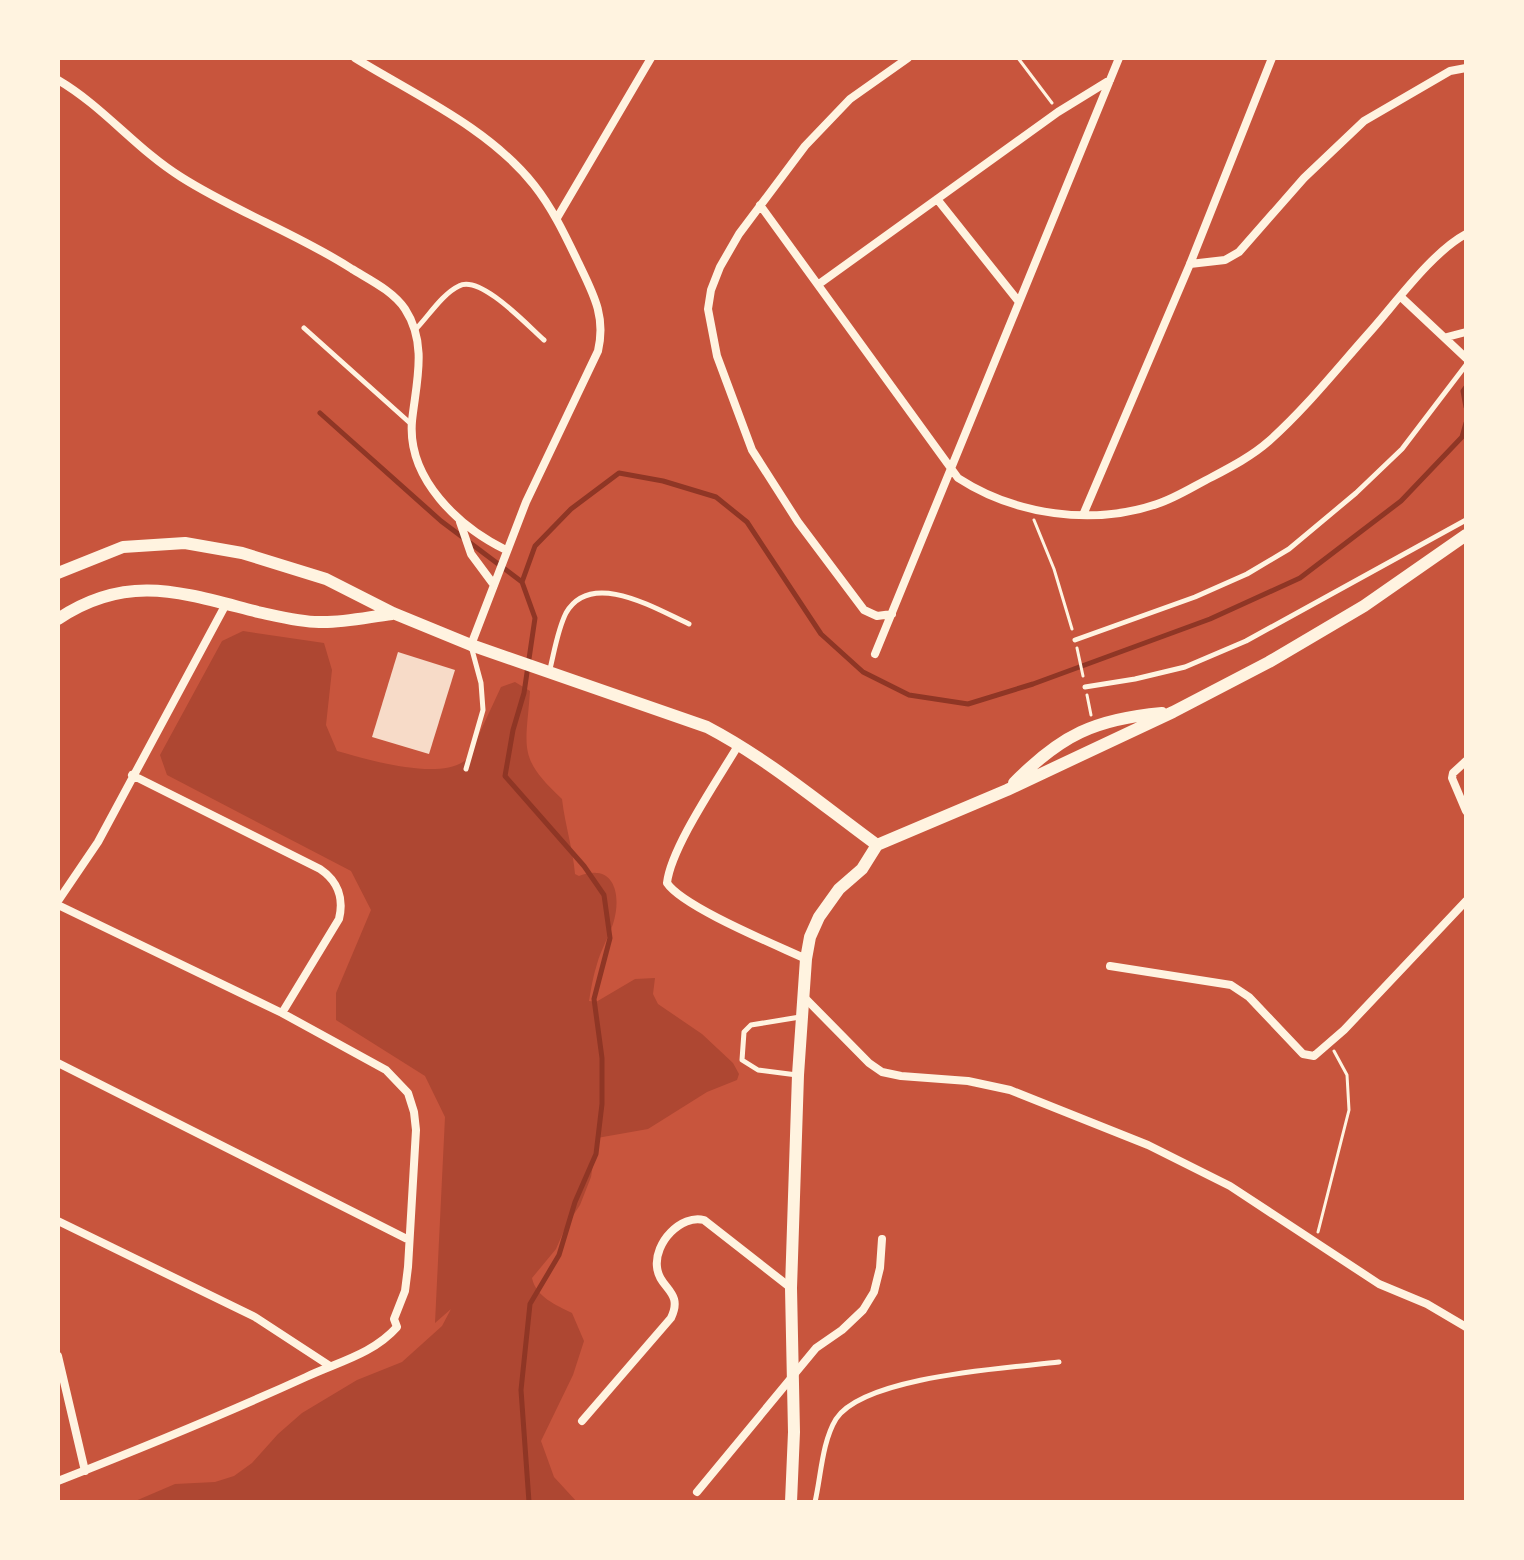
<svg xmlns="http://www.w3.org/2000/svg" width="1524" height="1560" viewBox="0 0 1524 1560" font-family="Ubuntu,sans-serif">
	<style>
		.green { fill: #ae4732 }
		.lines { fill: none; stroke-linecap: round; stroke-linejoin: round }
		.stream { stroke: #8f3625; stroke-width: 5 }
		.building { fill: #f7dbc8 }
		.path { stroke: #fff3e0; stroke-width: 3 }
		.service { stroke: #fff3e0; stroke-width: 5 }
		.minor { stroke: #fff3e0; stroke-width: 8 }
		.tertiary { stroke: #fff3e0; stroke-width: 12 }
	</style>
	<rect width="100%" height="100%" fill="#c8553d"/>
	<path class="green" d="M243,631L324,643L332,670L326,725L337,751C367,759 443,783 468,758L501,687L515,682L530,691C526,749 517,757 562,799C565,825 573,849 575,874L579,876C615,862 622,896 613,924C608,938 601,950 597,964C593,976 591,989 589,1001L596,1002L635,979L655,978L653,994L658,1004L702,1034L733,1063L739,1074L737,1080L707,1092L648,1129L597,1138L591,1177L580,1205L566,1226L556,1249L532,1278C536,1297 556,1305 572,1313L584,1341L573,1375L541,1441L554,1477L577,1502H133L175,1484L215,1482L234,1476L252,1463L278,1434L302,1413L357,1380L402,1362L442,1326L451,1309L435,1323L445,1117L425,1076L336,1020V993L371,910L351,871L167,775L160,755L222,641Z"/>
	<g class="lines">
		<path class="stream" d="M1466,387L1463,391L1466,407
			M320,413L441,521L522,582
			M529,1502L521,1390L530,1304L559,1255L575,1202L596,1154L602,1104V1058L594,999L610,938L604,895L584,866L505,776L513,730L524,693L535,618L522,582L535,546L571,509L619,473L663,481L716,497L747,522L821,634L863,672L909,695L968,704L1033,684L1210,619L1300,578L1401,501L1462,437L1466,423"/>
	</g>
	<path class="building" d="M398,652L455,670L429,754L372,737Z"/>
	<g class="lines">
		<path class="path" d="M1018,58L1052,103
			M1034,520L1054,569L1072,629
			M1077,648L1083,676
			M1087,695L1091,715
			M1318,1232L1349,1110L1347,1075L1334,1051"/>
		<path class="service" d="M304,328L410,423
			M415,330C428,317 442,294 459,286C480,274 528,326 544,340
			M1075,640L1195,597L1247,574L1289,549L1356,493L1402,449L1466,365
			M549,673C554,654 557,631 566,613C591,569 656,609 689,624
			M1085,687L1135,679L1185,667L1246,641L1466,520
			M466,769L483,710L481,683L471,646
			M797,1075L758,1070L742,1060L744,1032L751,1025L800,1017
			M815,1502C821,1476 822,1442 836,1419C864,1376 1009,1368 1059,1362"/>
		<path class="minor" d="M355,58C415,95 489,128 534,185C553,209 566,237 579,264C594,295 606,317 598,351L526,502L471,645
			M58,80C104,107 136,149 181,177C236,212 298,234 352,269C370,280 393,291 405,309C428,344 416,383 412,421C407,479 459,527 506,550
			M937,199L1019,302
			M760,205L958,478C1015,515 1092,526 1157,504C1176,498 1194,486 1212,477C1231,467 1252,456 1269,441C1305,409 1336,370 1368,334C1395,304 1432,252 1466,234
			M557,218L651,58
			M1190,264L1225,260L1239,252L1304,178L1364,121L1450,71L1466,68
			M819,284L1058,112L1110,80
			M1401,297L1466,358
			M1447,337L1466,332
			M1083,515L1190,264L1272,58
			M460,522L471,554L494,585
			M892,614L877,616L864,610L798,522L752,450L717,356L708,309L711,290L720,267L739,234L805,146L850,99L908,58
			M875,654L1119,58
			M739,744C719,778 671,847 667,883C683,907 776,945 806,959
			M1466,761L1453,773L1452,778L1466,811
			M132,775L320,869C338,881 344,899 339,919L282,1013
			M58,901L98,842L226,604
			M58,905L282,1013L386,1070L408,1093L414,1112L416,1130L408,1267L405,1291L394,1319L397,1327C373,1354 338,1362 306,1377C225,1414 142,1448 58,1481
			M1110,966L1231,985L1249,997L1303,1054L1314,1056L1344,1030L1466,901
			M804,997L869,1063L882,1072L901,1076L968,1081L1010,1090L1148,1145L1230,1186L1379,1284L1427,1304L1466,1327
			M58,1063L409,1240
			M58,1221L255,1317L330,1366
			M58,1356L85,1471
			M582,1421L671,1318C684,1291 659,1289 657,1267C654,1243 681,1214 704,1220L791,1288
			M697,1492L816,1348L842,1330L863,1310L874,1292L880,1268L882,1239"/>
		<path class="tertiary" d="M58,573L123,547L185,543L242,553L326,579L393,613L471,645L707,727C768,759 821,804 877,845
			M58,619C128,572 183,593 258,612C277,616 299,622 319,622C343,623 368,617 392,614
			M1014,783C1061,735 1095,719 1162,713
			M791,1502L794,1432L791,1288L798,1075L806,959L810,937L819,917L839,889L862,869L877,845L1007,790L1173,712L1269,662L1364,606L1466,535"/>
	</g>
	<rect width="1524" height="1560" fill="none" stroke="#fff3e0" stroke-width="120"/>
</svg>
